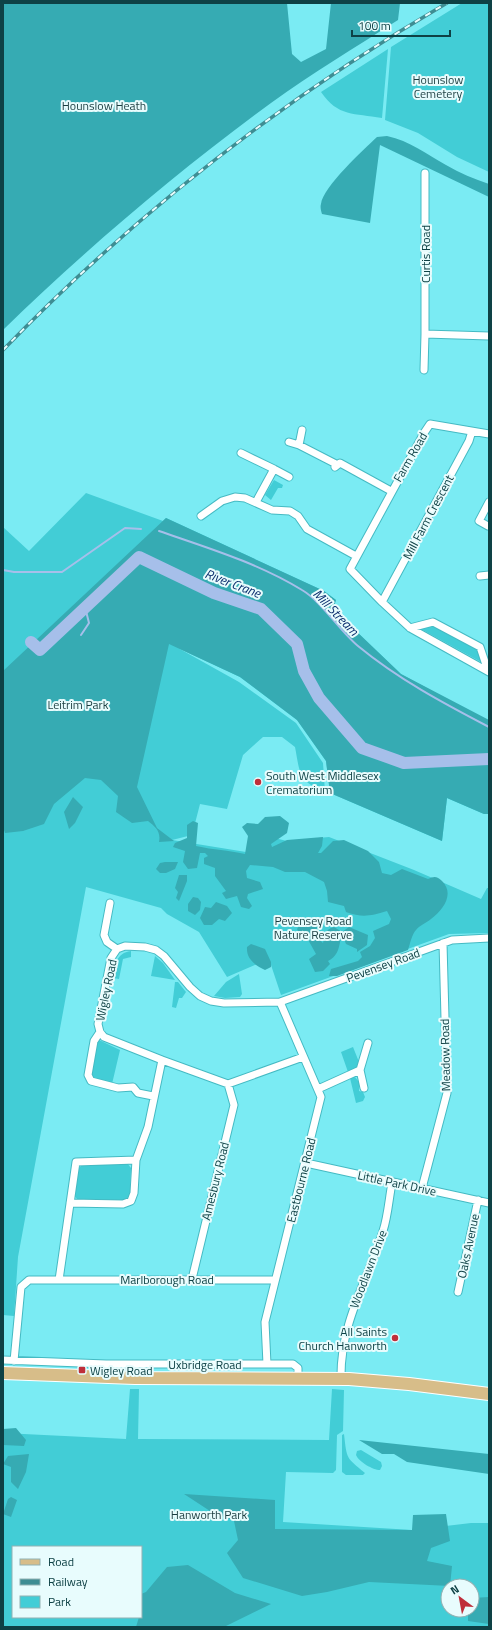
<svg xmlns="http://www.w3.org/2000/svg" width="492" height="1630" viewBox="0 0 492 1630" font-family="'Titillium Web',sans-serif">
	<style>
		.green { fill: #42cdd6; fill-rule: evenodd }
		.forest { fill: #36abb3 }
		.lines { fill: none; stroke-linecap: round; stroke-linejoin: round }
		.stream { stroke: #a6bfea; stroke-width: 2 }
		.river { stroke: #a6bfea; stroke-width: 12 }
		.street-casing { stroke: #45bac3; stroke-width: 9 }
		.primary-casing { stroke: #fff; stroke-width: 14 }
		.street { stroke: #fff; stroke-width: 7 }
		.primary { stroke: #d7bd89; stroke-width: 12 }
		.rail-casing { stroke: #3e8d93; stroke-width: 3.5 }
		.rail { stroke: #e8fcfd; stroke-width: 2; stroke-dasharray: 6; stroke-linecap: butt }
		.poi-dot { fill: #bf2e3a; stroke: #e8fcfd; stroke-width: 1.5 }
		.labels { text-anchor: middle; dominant-baseline: central; stroke-width: 4; stroke-linejoin: round; paint-order: stroke }
		.park-label { font-size: 12px; fill: #1b3d40; stroke: #e8fcfd }
		.street-label { font-size: 12px; fill: #0e4145; stroke: #e8fcfd }
		.poi-label { font-size: 12px; fill: #0e4145; stroke: #e8fcfd; text-anchor: start }
		.water-label { font-size: 13px; font-style: italic; fill: #082a6b; stroke: #e8fcfd }
	</style>
	<rect width="100%" height="100%" fill="#7aebf3"/>
	<path class="green" d="M462,3H489V172L457,157L418,133L385,120L391,47Z
		M388,49L382,118C354,113 338,117 321,92Z
		M274,480L283,485L282,488H278L271,500L265,495Z
		M86,493L163,521L166,518L324,591L336,600L333,609L401,674L489,722V814H484L447,798L442,841L330,793L326,761L297,720L240,677L178,648L239,682L296,723L323,763L325,792C298,781 300,773 295,747L282,737H263L243,755L227,809L200,804L192,835L172,840L246,852L262,835L287,841L329,837L414,870L481,899L487,888H489V933L449,934L281,995L269,959L227,977L199,932L167,914L161,908L86,887L18,1257L14,1316L3,1315V527L29,551Z
		M432,625L477,649L481,662L421,629Z
		M131,951V957L123,959L119,979L113,978C115,965 116,953 131,951Z
		M155,956L163,963L175,980L151,976Z
		M239,974L242,994L240,997L225,998L214,996L226,982Z
		M175,982H178L186,992L182,998H179L176,1008L172,1007Z
		M99,1040L120,1050L112,1084L92,1079L90,1073L96,1042Z
		M353,1047L359,1062L357,1069L348,1072L341,1052Z
		M355,1077L359,1082V1091L363,1092L365,1097L363,1101L356,1103L350,1078Z
		M127,1163L131,1168L130,1192L129,1197L122,1201L81,1200L77,1199L74,1195L77,1170L81,1166Z
		M130,1389H139L138,1439L329,1440L332,1389L344,1390L343,1431L337,1435L336,1470L333,1473L286,1472L283,1522L412,1530L471,1523H489V1627H3V1433L126,1439ZM13,1547H141V1617H13ZM448,1586H472V1610H448Z
		M344,1434C347,1460 346,1457 365,1473L363,1475H346L342,1472V1435Z
		M361,1450L381,1462L382,1466L380,1470C373,1470 359,1462 356,1455L357,1451Z"/>
	<path class="forest" d="M3,3H287L292,54L301,62L326,49L331,3H400L398,20C356,47 312,73 271,103C178,171 85,250 3,330Z
		M387,136C410,141 426,154 446,165C460,173 474,179 489,184V197L380,145L370,223L322,214C321,211 320,207 321,204C323,187 364,149 377,137Z
		M166,518L324,591L336,600L333,609L401,674L489,720V814H484L447,798L442,841L330,793L326,761L297,720L240,677L169,644L137,787L157,828L174,841L159,842C161,832 156,827 148,821L132,823L116,812L118,796L101,780L85,778L54,804L44,824L23,831L5,833L3,827V671Z
		M73,797L83,807L75,823L69,829L64,812Z
		M280,816L289,823L287,833L271,844L272,847L287,840L323,837L322,846L318,853H321L333,841L344,840L368,851L379,862L382,873L391,875L402,869L428,879C434,876 437,876 442,881C455,894 443,910 431,919C426,923 420,925 416,930C412,934 410,944 408,950L337,976H329L331,969L358,961L362,957L360,952L370,946L375,938L373,931L389,924L391,919L387,911C370,916 363,918 346,912L344,906L328,902L327,891L324,882L305,872H285L273,867L250,865L246,871L247,878L260,882L263,889L248,894L247,898L252,906L249,909L241,907L237,896L226,899L222,893L226,891L215,876V868L204,864V858L208,856L205,853H200L197,868L188,869L183,862L185,851L173,847L175,843L187,838V825L193,821L198,823L196,846C214,850 228,850 245,854L248,836L242,827L247,823L258,824L265,817Z
		M165,862H178L175,869L166,873H160L156,869L160,863Z
		M179,875H187V881L179,901L176,898L178,892L175,888Z
		M193,897L198,898L201,902L200,910L195,915L188,911V904Z
		M216,902L227,906L232,913L225,921L219,919L212,925H204L200,918L205,907L211,908Z
		M314,921L318,924L315,935L323,943C325,936 325,929 334,927L342,932L349,927L368,935L367,945L357,952V949L346,944L343,936L341,934C340,944 339,956 328,961L330,964L323,971L315,972L309,959L316,954L306,936L300,935L297,929L301,923L306,922L308,925L310,922Z
		M251,944L265,949L271,962V967L265,970C255,965 246,959 247,947Z
		M16,1428L26,1440L24,1446L3,1445V1429Z
		M359,1440L489,1454V1474L407,1462L394,1454H382Z
		M29,1454L26,1472L18,1489L11,1482V1467L3,1464L8,1456Z
		M184,1494L275,1500V1529L412,1530L413,1515L446,1514L450,1541L431,1548L427,1561L452,1566L450,1586L369,1582L327,1592L302,1596L243,1578L227,1553L238,1540L234,1521L210,1511Z
		M11,1497L17,1500L11,1517L3,1514L8,1499Z
		M188,1565L235,1593L271,1604L224,1627H136L139,1617H141V1594L146,1592L167,1567Z
		M489,1597V1624L468,1621V1610H472V1598Z"/>
	<g class="lines">
		<path class="stream" d="M159,531C208,548 258,563 302,590C321,601 340,631 358,646C398,679 443,703 489,727
			M3,570L14,572H62L125,528L141,529
			M81,635L89,623L85,607"/>
		<path class="river" d="M31,642L40,650L139,557L214,593L261,609L297,644L304,671L319,698L362,748L404,763L489,759"/>
		<defs>
			<path id="street" d="M425,173V334L489,336
				M424,370L425,334
				M302,430L299,445L336,464
				M472,431L469,441L382,602L410,628L489,672
				M289,442L299,445
				M241,453L274,469
				M335,467L340,463L391,491
				M256,502L274,469L289,477
				M201,516L222,501L235,497L245,498L272,510L290,511L298,516L307,529L356,556
				M488,526L479,521L489,502
				M480,576L489,575
				M382,602L350,569L424,433L430,424L489,434
				M410,628L433,622L480,647L488,671
				M110,903L104,935L107,942L117,949
				M100,1032L94,1041L88,1075L91,1081L118,1088L133,1087L138,1093L153,1096
				M162,1060L228,1084L303,1057
				M360,1070L364,1088
				M318,1089L360,1070L368,1043
				M306,1163L489,1203
				M422,1188L447,1093L443,943
				M70,1203L123,1204L131,1201L134,1193L136,1160
				M192,1279L234,1105L228,1084
				M59,1280H275
				M458,1292L478,1200
				M3,1360L106,1364H293L298,1368V1379
				M14,1361L21,1287L29,1280H59L76,1162L136,1160L148,1127L162,1060L104,1037L100,1032L98,1024L111,958L117,949L125,946L145,947L156,950L164,956L190,987L200,996L211,1001L224,1003L280,1002L452,940L489,938
				M267,1364L265,1322L321,1097L280,1002
				M341,1379C340,1323 367,1282 383,1231C388,1216 389,1198 392,1183"/>
			<path id="primary" d="M3,1373L135,1378L349,1379L409,1384L489,1394"/>
		</defs>
		<use href="#street" class="street-casing"/>
		<use href="#primary" class="primary-casing"/>
		<use href="#street" class="street"/>
		<use href="#primary" class="primary"/>
		<defs>
			<path id="rail" d="M3,350C135,214 284,98 447,3"/>
		</defs>
		<use href="#rail" class="rail-casing"/>
		<use href="#rail" class="rail"/>
	</g>
	<g class="poi-dot">
		<circle cx="258" cy="782" r="4"/>
		<circle cx="395" cy="1338" r="4"/>
		<rect x="78" y="1366" width="8" height="8" rx="2"/>
	</g>
	<g class="labels">
		<g class="park-label">
			<text x="438" y="79">Hounslow<tspan x="438" dy="14">Cemetery</tspan></text>
			<text x="104" y="105">Hounslow Heath</text>
			<text x="78" y="704">Leitrim Park</text>
			<text x="313" y="920">Pevensey Road<tspan x="313" dy="14">Nature Reserve</tspan></text>
			<text x="209" y="1514">Hanworth Park</text>
		</g>
		<g class="street-label">
			<text transform="translate(425 254) rotate(-90)">Curtis Road</text>
			<text transform="translate(410 457) rotate(-60)">Farm Road</text>
			<text transform="translate(428 517) rotate(-62)">Mill Farm Crescent</text>
			<text transform="translate(383 965) rotate(-20)">Pevensey Road</text>
			<text transform="translate(106 990) rotate(-78)">Wigley Road</text>
			<text transform="translate(445 1055) rotate(-91)">Meadow Road</text>
			<text transform="translate(301 1180) rotate(-76)">Eastbourne Road</text>
			<text transform="translate(215 1181) rotate(-76)">Amesbury Road</text>
			<text transform="translate(397 1183) rotate(12)">Little Park Drive</text>
			<text transform="translate(468 1246) rotate(-78)">Oaks Avenue</text>
			<text transform="translate(368 1269) rotate(-69)">Woodlawn Drive</text>
			<text x="167" y="1279">Marlborough Road</text>
			<text x="205" y="1364">Uxbridge Road</text>
		</g>
		<g class="poi-label">
			<text x="266" y="775">South West Middlesex<tspan x="266" dy="14">Crematorium</tspan></text>
			<text x="387" y="1331" text-anchor="end">All Saints<tspan x="387" dy="14">Church Hanworth</tspan></text>
			<text x="90" y="1370">Wigley Road</text>
		</g>
		<g class="water-label">
			<text transform="translate(233 583) rotate(21)">River Crane</text>
			<text transform="translate(336 612) rotate(46)">Mill Stream</text>
		</g>
	</g>
	<rect width="492" height="1630" fill="none" stroke="#0e4145" stroke-width="8"/>
	<rect x="12" y="1546" width="130" height="72" fill="#e8fcfd" stroke="#91b1b3"/>
	<rect x="20" y="1559" width="20" height="6" fill="#d7bd89" stroke="#91b1b3"/>
	<text x="48" y="1566" font-size="12" fill="#0e4145">Road</text>
	<rect x="20" y="1579" width="20" height="6" fill="#3e8d93" stroke="#91b1b3"/>
	<text x="48" y="1586" font-size="12" fill="#0e4145">Railway</text>
	<rect x="20" y="1596" width="20" height="12" fill="#42cdd6" stroke="#91b1b3"/>
	<text x="48" y="1606" font-size="12" fill="#0e4145">Park</text>
	<g transform="translate(460 1598) rotate(328)"><circle r="19" fill="#e8fcfd" stroke="#91b1b3"/>
	<path d="M0-3L7 15L0 10L-7 15Z" fill="#bf2e3a"/>
	<text y="-6" font-size="11" font-weight="bold" text-anchor="middle" fill="#0e4145">N</text>
	</g>
	<path d="M352 30v6h98v-6" fill="none" stroke="#0e4145" stroke-width="2"/>
	<text x="358" y="30" font-size="12" fill="#0e4145" stroke="#e8fcfd" stroke-width="3" paint-order="stroke">100 m</text>
</svg>
